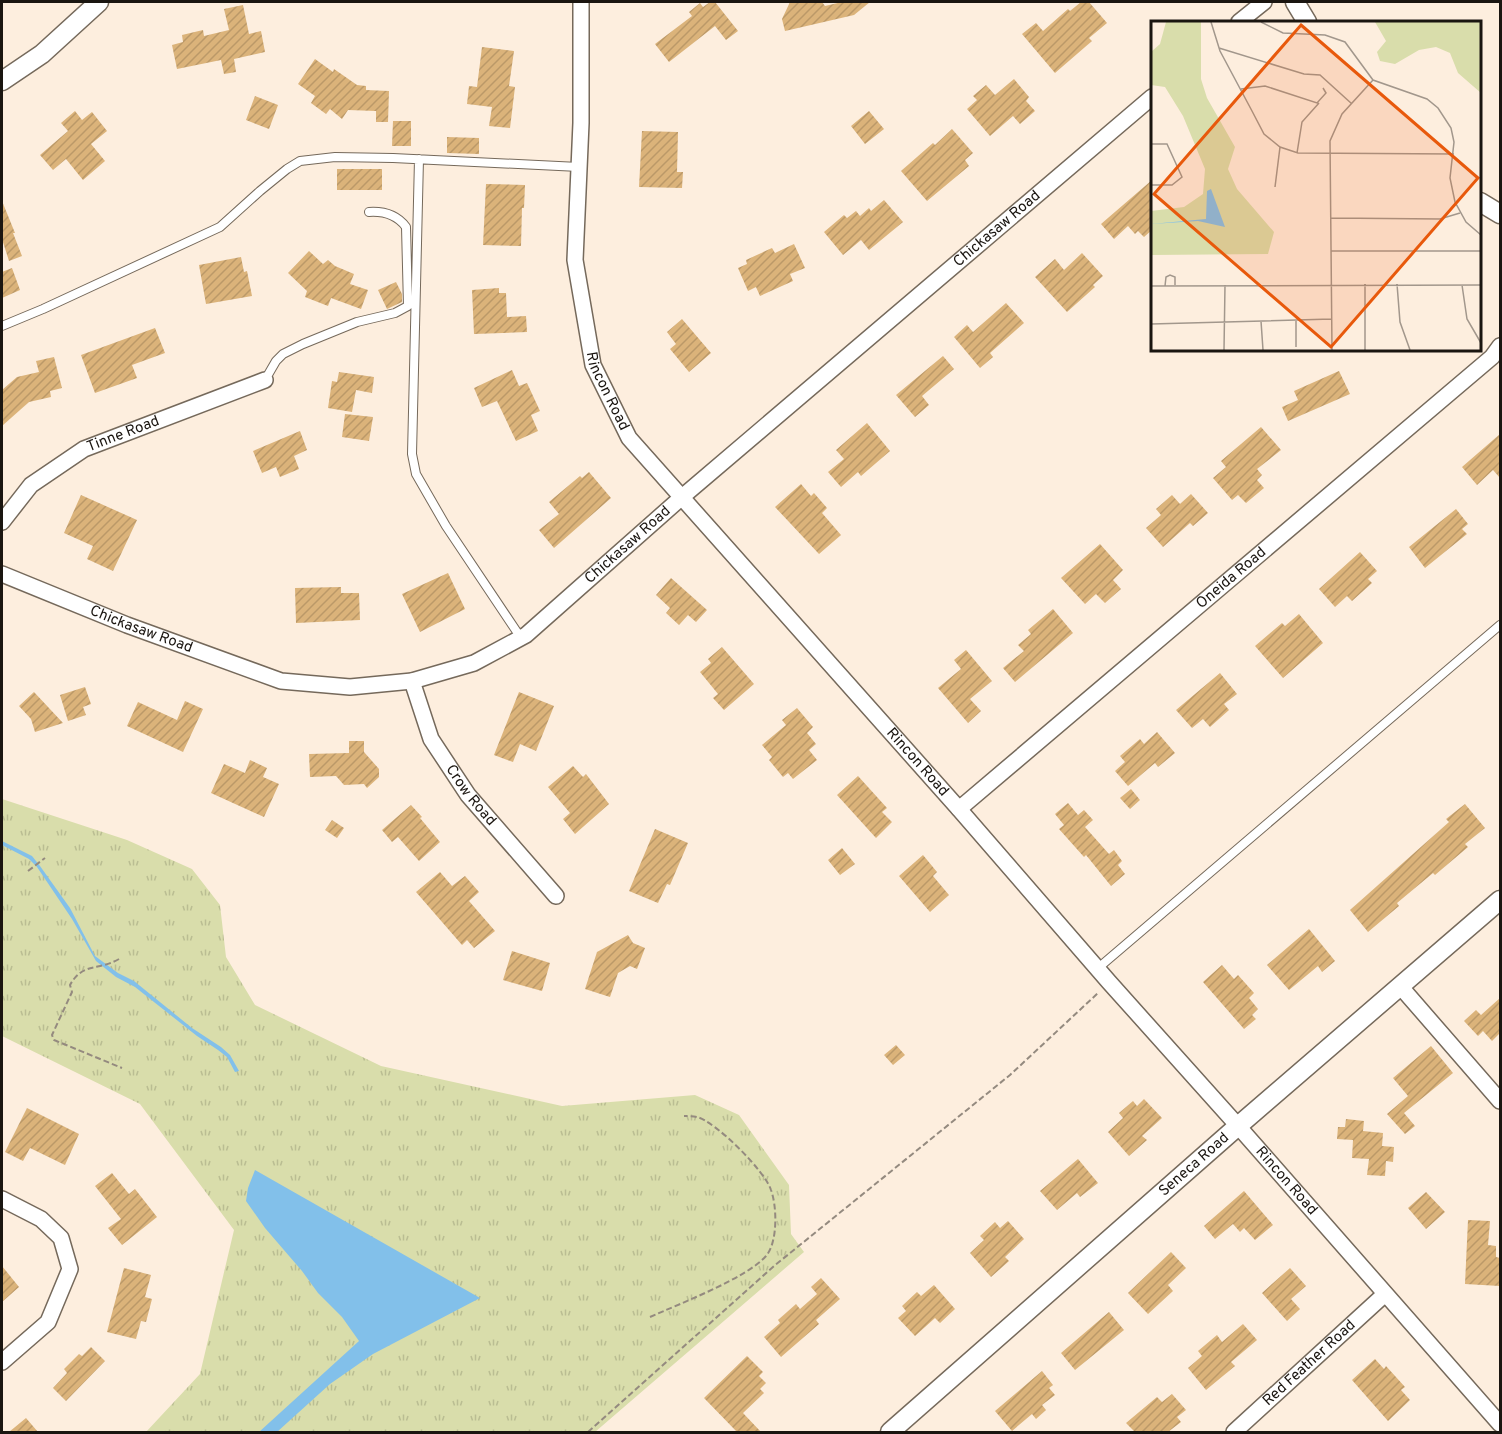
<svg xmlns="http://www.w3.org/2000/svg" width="1502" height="1434" viewBox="0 0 1502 1434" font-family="Overpass,sans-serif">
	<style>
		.grass { fill: url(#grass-tufts) }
		.water { fill: #82c0ea }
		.building { fill: url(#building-hatch) }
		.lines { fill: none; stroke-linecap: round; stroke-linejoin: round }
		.service-casing { stroke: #75695b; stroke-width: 10 }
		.minor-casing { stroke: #75695b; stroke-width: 18 }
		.tertiary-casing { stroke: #75695b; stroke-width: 21 }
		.path { stroke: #948a7f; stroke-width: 2; stroke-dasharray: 6 3; stroke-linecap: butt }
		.service { stroke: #fff; stroke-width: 8 }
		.minor { stroke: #fff; stroke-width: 15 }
		.tertiary { stroke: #fff; stroke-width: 18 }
		.labels { text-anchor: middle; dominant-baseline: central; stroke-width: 4.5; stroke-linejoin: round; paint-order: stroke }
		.street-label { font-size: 15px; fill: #1a1510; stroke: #fdeede }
		.inset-road { fill: none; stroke: #a2978c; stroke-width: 1.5 }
		.view { fill: #e8590c; fill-opacity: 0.15; stroke: #e8590c; stroke-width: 3 }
		.inset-edge { fill: none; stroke: #1a1510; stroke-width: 3 }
	</style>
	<defs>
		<pattern id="grass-tufts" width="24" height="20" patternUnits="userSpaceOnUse" patternTransform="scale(1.5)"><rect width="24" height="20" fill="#d9ddab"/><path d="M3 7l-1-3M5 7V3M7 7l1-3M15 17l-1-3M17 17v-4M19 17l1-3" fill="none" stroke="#babd92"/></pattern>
		<pattern id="building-hatch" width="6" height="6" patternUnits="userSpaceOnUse" patternTransform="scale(1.5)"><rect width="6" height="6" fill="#dbb37a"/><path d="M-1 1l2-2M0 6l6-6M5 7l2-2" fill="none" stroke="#bb9968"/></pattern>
	</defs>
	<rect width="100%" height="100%" fill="#fdeede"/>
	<path class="grass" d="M2,799L127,840L192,869L220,905L226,957L255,1005L381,1066L562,1106L695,1095L739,1115L789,1185L791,1234L804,1252L595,1432H146L200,1374L234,1230L140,1104L2,1036Z"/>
	<path class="water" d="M2,841L32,856L40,866L70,908L95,956L118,973L134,981L192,1028L221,1047L230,1055L239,1071L235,1072L227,1057L218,1050L197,1036L135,987L116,977L96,961L72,919L37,867L29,859L2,845Z
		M255,1170L480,1298L373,1354L330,1384L277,1432H259L359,1341L342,1317L318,1293L302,1271L265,1228L246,1201L248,1188Z"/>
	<path class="building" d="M710,2H715L738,31L726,40L715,26L669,62L655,44L692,16L689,12L700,3L703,7Z
		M790,2H822L825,6L842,2H870L854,15L785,31L782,19Z
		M1081,2H1089L1107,23L1089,38L1092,41L1055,73L1022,34L1036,23L1043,31L1068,9L1070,11Z
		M243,5L249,34L261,31L265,52L234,59L236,72L224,74L221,60L177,69L172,45L183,42L182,35L203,30L204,36L229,30L224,9Z
		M482,47L514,51L509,86L515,87L510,128L489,126L492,107L467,104L469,86L477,87Z
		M315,59L333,72L334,69L357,85L366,86V90L389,91L388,122H376V111L348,110L342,119L330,109L326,114L311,103L315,96L298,84Z
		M1014,79L1029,97L1026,101L1035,111L1020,124L1013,116L990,136L967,109L977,100L973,96L986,85L995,95Z
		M255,96L278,105L269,129L246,120Z
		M75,111L82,120L92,112L107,131L91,144L105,161L83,180L66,159L53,170L40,155L68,131L61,123Z
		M869,111L884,129L865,144L851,126Z
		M393,121H411V146H392Z
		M952,129L973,153L965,160L969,166L927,201L901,171L933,143L935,145Z
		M642,131L678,132L677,172H683L682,188L639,187Z
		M447,137L479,138V154L447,153Z
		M337,169H382V190H337Z
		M1152,180V230L1144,237L1138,231L1135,234L1128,226L1114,239L1101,224Z
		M486,184L525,185L524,208H522L521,246L483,245Z
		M884,200L903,222L869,250L861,240L843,255L824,232L844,215L847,218L856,211L860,216L869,208L871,211Z
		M2,201L15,233H13L22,256L9,261L2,239Z
		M794,244L805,268L790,274L793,281L760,296L756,287L748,291L738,268L747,264L746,260L772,248L775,253Z
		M309,251L323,264L328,260L335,266L354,274L350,284L368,290L361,309L331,298L328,306L305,297L307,291L288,273Z
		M1082,253L1103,276L1093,285L1095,287L1067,312L1035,277L1055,259L1064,270Z
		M241,257L244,272L247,271L252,296L206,304L199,265Z
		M12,268L20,290L2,298V272Z
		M396,282L402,294V302L387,309L378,290Z
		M499,288V293H506L507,317L526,316L527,332L474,334L472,290Z
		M1006,303L1024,323L990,353L993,357L980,368L954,337L967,325L973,332Z
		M682,319L711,353L689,372L670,349L676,344L667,332Z
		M155,328L165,353L132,365L137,378L95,393L81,355Z
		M943,356L954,369L922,396L929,405L915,417L896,395Z
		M54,357L62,388L50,391L51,397L29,402L2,426V390L17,377L39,372L36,361Z
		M512,370L519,386L527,383L540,411L531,415L538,431L516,441L497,401L482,407L474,388Z
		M1339,371L1350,394L1288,421L1282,407L1298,400L1294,391Z
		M339,372L374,377L372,393L356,390L352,412L328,408L332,381L337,382Z
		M345,414L373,417L369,441L342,437Z
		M867,423L890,451L861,476L858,472L841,487L828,472L844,459L836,450Z
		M1261,427L1281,450L1257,469L1262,475L1257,480L1264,488L1246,503L1238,495L1232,500L1213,478L1226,467L1221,461Z
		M300,431L307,450L294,456L299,469L280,477L276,467L262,473L253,451Z
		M1500,434V478L1493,470L1477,485L1462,467Z
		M589,472L611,498L554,548L539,530L559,514L549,502L580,476L582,478Z
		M801,484L811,496L814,493L827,508L822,513L841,535L819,554L775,507Z
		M1191,494L1208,513L1193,526L1190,523L1163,547L1146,528L1161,515L1156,509L1172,495L1180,504Z
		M81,495L137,520L113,571L87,559L93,546L64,533Z
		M1456,509L1468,524L1462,529L1467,534L1425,568L1409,547Z
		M1100,544L1123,570L1113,580L1121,589L1105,603L1096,594L1085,604L1061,578Z
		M1360,552L1377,571L1368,579L1372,583L1352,601L1347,596L1335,607L1319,589Z
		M448,573L465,609L420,632L402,594Z
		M671,578L707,610L696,622L688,615L679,625L666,613L670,608L656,595Z
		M341,587V593H359L360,620L296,623L295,588Z
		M1053,609L1073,633L1015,682L1003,668L1024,651L1018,645L1031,634L1028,630Z
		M1299,614L1323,643L1283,678L1255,646L1282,623L1285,626Z
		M722,647L754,684L724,710L713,698L718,694L700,672L711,663L708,659Z
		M966,650L992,681L970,699L981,711L968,723L938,688L961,669L954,660Z
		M1220,673L1237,694L1224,704L1229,710L1210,727L1203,719L1192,728L1176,710Z
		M85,687L91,704L83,707L86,715L68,721L60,695Z
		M34,692L63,723L35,732L31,719L19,706Z
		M519,692L554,706L536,751L520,744L513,762L494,755Z
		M185,701L203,709L183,752L127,726L138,702L177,720Z
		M797,708L813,727L807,733L816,744L809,750L817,760L793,779L788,773L783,777L769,760L772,757L762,745L786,725L782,720Z
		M1157,732L1175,753L1158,767L1155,763L1128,786L1115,771L1125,762L1120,756L1140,739L1144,744Z
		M349,741H364V752L379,769V777L367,788L364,784L344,785L336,776L310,777L309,754L349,753Z
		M250,760L267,768L263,777L279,784L264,817L211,793L224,764L245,773Z
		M573,766L583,777L586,774L609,804L575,834L563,819L570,813L548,787Z
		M858,776L887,808L882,812L892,822L876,838L837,795Z
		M1131,789L1140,800L1130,809L1120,798Z
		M1068,803L1078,815L1084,810L1093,820L1085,827L1109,854L1114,850L1122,861L1118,865L1125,874L1111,886L1086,855L1084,857L1059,829L1064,825L1055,814Z
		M1465,804L1485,828L1465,844L1468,847L1435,875L1433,873L1397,903L1399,906L1368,932L1350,910L1449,822L1446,819Z
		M411,805L422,817L420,818L440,842L419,861L398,837L392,842L382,830Z
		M332,820L344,828L337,838L325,830Z
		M655,829L688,843L670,885L667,884L658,903L629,891Z
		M842,848L855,864L840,875L828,860Z
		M923,855L937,872L933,876L949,895L930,912L899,876Z
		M440,872L452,886L465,876L479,892L469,901L495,931L474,948L467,940L462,945L416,892Z
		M1309,929L1335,961L1322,972L1318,966L1289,990L1267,965Z
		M628,935L633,943L645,948L637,969L630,966L618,973L610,997L585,989L597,952Z
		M512,951L550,963L542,991L503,980Z
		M1222,965L1234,979L1238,975L1254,993L1249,998L1258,1009L1252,1015L1256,1019L1244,1029L1203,982Z
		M1500,998V1033L1492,1041L1483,1031L1478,1036L1464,1021L1476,1010L1481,1015Z
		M896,1045L905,1055L893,1065L884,1055Z
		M1431,1046L1453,1073L1404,1113L1415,1126L1405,1134L1387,1114L1408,1096L1393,1078Z
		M1144,1099L1162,1118L1142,1136L1147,1140L1129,1156L1108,1132L1123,1118L1119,1113L1133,1101L1137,1106Z
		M27,1108L79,1134L65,1165L30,1148L23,1161L5,1152Z
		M1346,1119L1364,1121L1363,1131L1383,1133L1382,1146L1394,1147L1393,1162L1386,1161L1385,1176L1367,1175L1369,1159L1352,1158L1353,1140L1337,1139L1338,1127H1345Z
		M1078,1159L1098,1183L1080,1197L1077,1193L1057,1210L1040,1191Z
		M112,1173L129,1194L135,1189L157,1217L122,1245L108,1228L121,1219L95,1186Z
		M1244,1191L1273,1225L1255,1240L1244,1228L1240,1232L1233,1224L1215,1239L1204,1226Z
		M1426,1192L1445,1212L1426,1229L1408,1208Z
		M1468,1220L1490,1221L1488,1245L1496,1246V1257L1500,1258V1286L1465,1284Z
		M1008,1221L1024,1239L1005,1257L1009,1261L991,1277L970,1253L984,1240L980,1236L995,1222L1000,1228Z
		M1171,1252L1186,1268L1168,1285L1173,1291L1148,1314L1128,1293Z
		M2,1266L19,1287L2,1302Z
		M124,1268L151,1275L145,1297L152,1299L146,1322L141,1321L136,1339L107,1332Z
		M1290,1268L1306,1286L1291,1299L1300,1309L1287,1321L1262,1293Z
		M821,1278L840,1299L816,1320L819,1324L781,1357L764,1337L780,1323L778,1320L796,1304L800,1309L817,1294L811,1287Z
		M934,1285L955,1309L940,1323L935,1318L915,1336L898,1318L906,1311L902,1306L917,1292L921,1296Z
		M1109,1312L1124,1330L1075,1370L1061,1353Z
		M1243,1324L1257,1340L1231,1362L1235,1366L1206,1390L1188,1368L1202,1356L1198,1351L1217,1335L1222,1342Z
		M91,1347L105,1361L66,1401L53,1388L67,1373L64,1369L79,1354L82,1356Z
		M747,1356L763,1372L759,1376L766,1383L760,1389L764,1393L743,1413L761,1432H737L704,1398Z
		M1375,1359L1384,1369L1386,1366L1405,1387L1401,1390L1410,1400L1388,1421L1352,1380Z
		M1042,1371L1053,1385L1049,1388L1055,1395L1042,1405L1046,1410L1036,1419L1032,1414L1012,1431L995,1411Z
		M1172,1394L1186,1410L1177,1417L1181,1422L1168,1432H1135L1126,1423L1157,1397L1162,1402Z
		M26,1418L38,1432H9Z"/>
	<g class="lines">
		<defs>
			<path id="service" d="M419,159L412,454L416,474L446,526L521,638
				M2,326L43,309L220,227L260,191L287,169L300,161L335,157L393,158L579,167
				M265,380L276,361L283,354L303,344L357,322L395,313L408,306L406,227C397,215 385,211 369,212
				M1097,969L1500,625"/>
			<g id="minor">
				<path id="s1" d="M581,2V123L575,260L593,365L629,438L959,809L1109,982L1238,1126L1500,1424"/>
				<path d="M1239,22L1264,2"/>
				<path id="s2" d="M2,522L31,485L84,449L265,380"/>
				<path id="s3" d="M2,574L127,625L281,681L350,687L412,681L474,663L526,635L682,497L1152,97"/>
				<path id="s4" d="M412,681L431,739L468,795L556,896"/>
				<path id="s5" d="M959,809L1492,357L1500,346"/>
				<path d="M1400,986L1500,1101"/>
				<path d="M2,1199L41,1219L61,1238L70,1269L48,1322L2,1362"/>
				<path id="s6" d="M1234,1432L1385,1294"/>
			</g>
			<g id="tertiary">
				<path d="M1295,2L1307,22"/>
				<path d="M2,81L42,54L99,2"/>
				<path d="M1480,202L1500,214"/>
				<path id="s7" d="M890,1432L1238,1126L1500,900"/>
			</g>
		</defs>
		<use href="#service" class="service-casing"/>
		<use href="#minor" class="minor-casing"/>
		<use href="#tertiary" class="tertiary-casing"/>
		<path class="path" d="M28,871L45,858
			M119,959C98,971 83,962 70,985L72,992L52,1035L54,1040L122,1068
			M650,1317C679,1304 747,1278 766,1256C778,1242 777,1206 771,1190C765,1171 716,1122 697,1117C693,1116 688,1116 684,1116
			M588,1432L774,1266L1010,1075L1098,993"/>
		<use href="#service" class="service"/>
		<use href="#minor" class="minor"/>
		<use href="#tertiary" class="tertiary"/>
	</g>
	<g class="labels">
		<g class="street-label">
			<text stroke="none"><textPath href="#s3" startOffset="1176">Chickasaw Road</textPath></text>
			<text stroke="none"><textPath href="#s1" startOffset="394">Rincon Road</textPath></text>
			<text stroke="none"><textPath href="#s2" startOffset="153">Tinne Road</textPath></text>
			<text stroke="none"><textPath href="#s3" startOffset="690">Chickasaw Road</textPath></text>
			<text stroke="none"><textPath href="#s5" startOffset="357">Oneida Road</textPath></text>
			<text stroke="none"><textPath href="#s3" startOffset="150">Chickasaw Road</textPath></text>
			<text stroke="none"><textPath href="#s1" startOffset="880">Rincon Road</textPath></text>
			<text stroke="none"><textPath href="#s4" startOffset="130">Crow Road</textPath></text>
			<text stroke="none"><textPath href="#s7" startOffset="405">Seneca Road</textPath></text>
			<text stroke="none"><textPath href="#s1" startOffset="1438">Rincon Road</textPath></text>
			<text stroke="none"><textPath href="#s6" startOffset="102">Red Feather Road</textPath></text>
		</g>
	</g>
	<g transform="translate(1151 21)">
		<rect width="330" height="330" fill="#fdeede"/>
		<path d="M15,1H50V58L56,77L84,126L77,148L86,168L123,211L117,233L0,234V190L33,186L52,173L54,148L32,95L14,66L0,64V31L9,23ZM224,1H330V72L307,52L299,32L285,26L268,29L244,43L229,40L226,31L235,20Z" fill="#d9ddab"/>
		<path d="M60,168L74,206L47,200L0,203L55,198L56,170Z" fill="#82c0ea"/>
		<path class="inset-road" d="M60,1L69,30L101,90L113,113L129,126L147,132L303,133M110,1L132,12L174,14L194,21L222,59L276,78L287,87L300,107L303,121L299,157L304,181L315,201L330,214M68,27L153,53L169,54L201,83M90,68L114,65L166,82L175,72L172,67M0,123H16L31,156L21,164H0M146,132L151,101L168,82M124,166L129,126M180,197L289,198L309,192M180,230H330M246,263L249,301L259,329M311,264L316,298L330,322M0,265L330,264M14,265L15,256L19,254L24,256V264M110,300L112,329M0,303L181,298M145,326V299M73,329L74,264M181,329L179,120L191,93L222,59M214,329V263"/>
		<path class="view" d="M150,4L327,157L180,326L3,173Z"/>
		<rect width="330" height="330" class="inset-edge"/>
	</g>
	<rect width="1502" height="1434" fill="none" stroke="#1a1510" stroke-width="6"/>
</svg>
